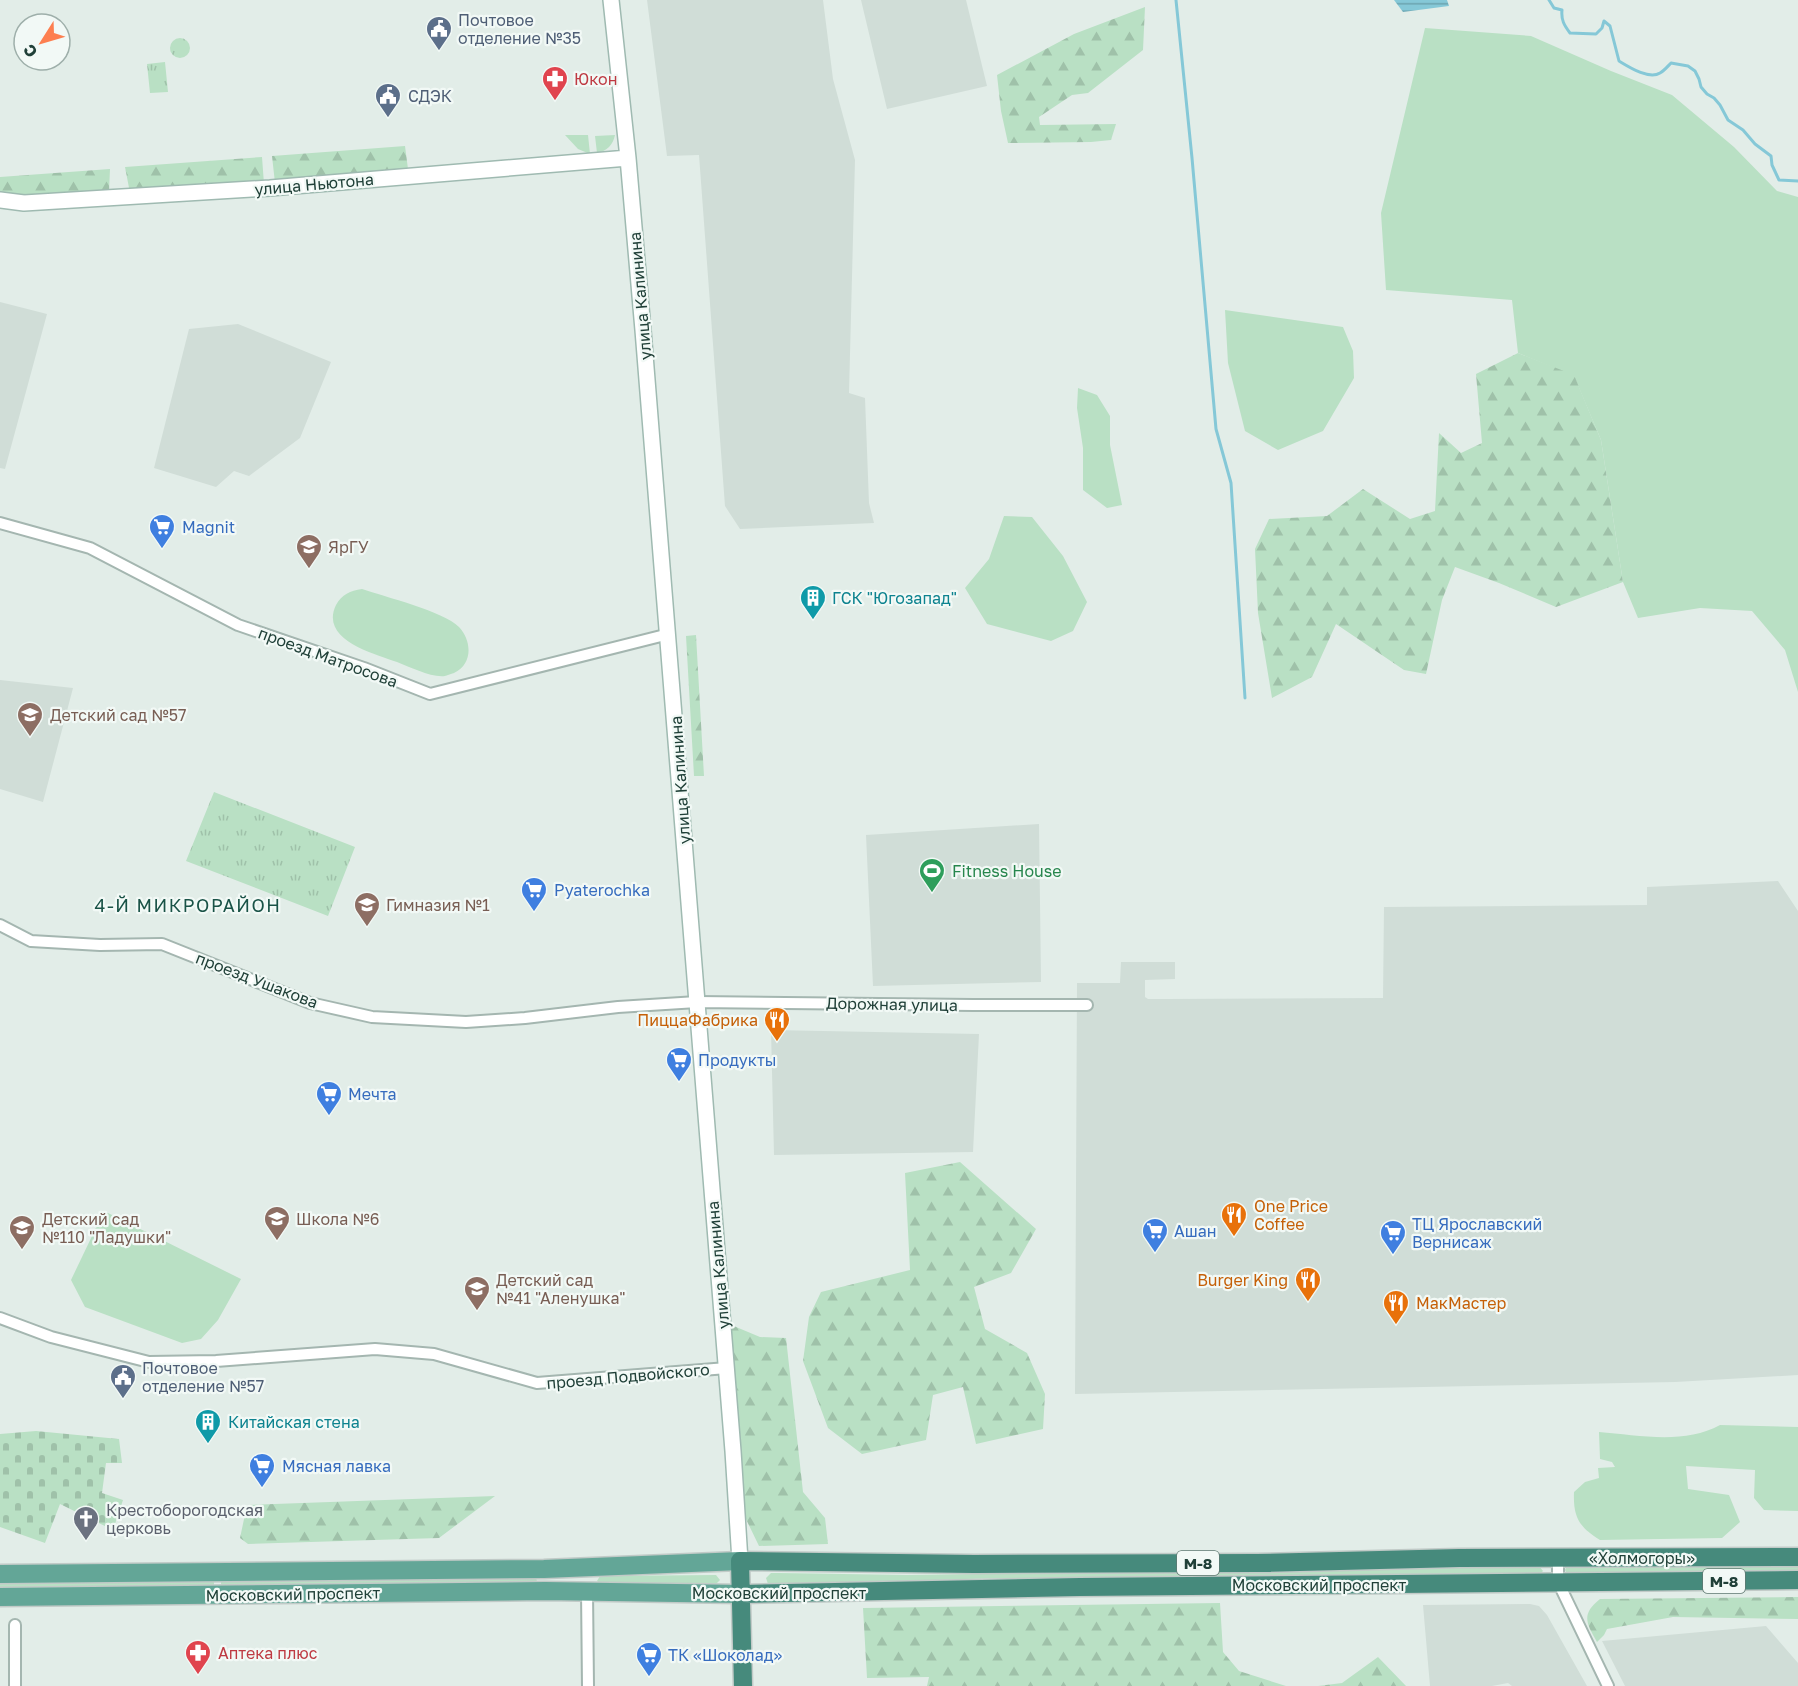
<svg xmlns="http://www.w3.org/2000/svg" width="1798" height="1686" viewBox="0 0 1798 1686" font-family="'Golos Text',sans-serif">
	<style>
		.built { fill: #d0ddd7 }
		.grass { fill: #b9e0c4 }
		.forest { fill: url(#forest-firs) }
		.cemetery { fill: url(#cemetery-stones) }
		.park { fill: url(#park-tufts) }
		.water { fill: url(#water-rules) }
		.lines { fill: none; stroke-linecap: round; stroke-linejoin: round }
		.stream { stroke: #85c8d7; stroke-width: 3 }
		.minor-casing { stroke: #a4b6b0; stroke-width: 14 }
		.secondary-casing { stroke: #9fbab1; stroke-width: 18 }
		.primary-casing { stroke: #c1cac7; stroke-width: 21 }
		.trunk-casing { stroke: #c1cac7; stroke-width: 21 }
		.minor { stroke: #fff; stroke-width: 10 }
		.secondary { stroke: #fff; stroke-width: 15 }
		.primary { stroke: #63a697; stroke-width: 18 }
		.trunk { stroke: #468a7c; stroke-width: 18 }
		.labels { text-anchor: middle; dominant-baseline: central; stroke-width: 4.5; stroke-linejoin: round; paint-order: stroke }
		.shield { fill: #f2f9f6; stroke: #5f7871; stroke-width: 1.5 }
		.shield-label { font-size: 15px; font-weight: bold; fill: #204038 }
		.service-label { font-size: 16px; fill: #4e5e75; stroke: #f2f9f6; text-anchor: start }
		.health-label { font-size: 16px; fill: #be3a42; stroke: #f2f9f6; text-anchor: start }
		.street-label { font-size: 16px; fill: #204038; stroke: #f2f9f6 }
		.shop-label { font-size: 16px; fill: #366cbe; stroke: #f2f9f6; text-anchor: start }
		.education-label { font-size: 16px; fill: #785e54; stroke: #f2f9f6; text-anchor: start }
		.culture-label { font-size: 16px; fill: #0d838f; stroke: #f2f9f6; text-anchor: start }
		.leisure-label { font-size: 16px; fill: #27864d; stroke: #f2f9f6; text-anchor: start }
		.food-label { font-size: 16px; fill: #c56008; stroke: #f2f9f6; text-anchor: end }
		.worship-label { font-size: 16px; fill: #5b616d; stroke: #f2f9f6; text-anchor: start }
		.neighbourhood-label { font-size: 18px; letter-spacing: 1.5px; fill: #1a5347; stroke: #f2f9f6 }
	</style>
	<defs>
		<pattern id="forest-firs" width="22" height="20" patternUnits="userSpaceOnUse" patternTransform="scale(1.5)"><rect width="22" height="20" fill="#b9e0c4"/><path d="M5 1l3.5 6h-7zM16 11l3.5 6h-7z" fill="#9fc1a9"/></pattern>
		<pattern id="cemetery-stones" width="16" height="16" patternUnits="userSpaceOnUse" patternTransform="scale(1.5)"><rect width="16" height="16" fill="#b9e0c4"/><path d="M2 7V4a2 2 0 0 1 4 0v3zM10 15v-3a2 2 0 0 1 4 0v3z" fill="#9fc1a9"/></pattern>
		<pattern id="park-tufts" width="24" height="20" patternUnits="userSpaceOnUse" patternTransform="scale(1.5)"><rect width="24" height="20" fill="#b9e0c4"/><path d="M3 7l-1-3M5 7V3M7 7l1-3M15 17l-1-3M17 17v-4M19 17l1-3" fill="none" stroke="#9fc1a9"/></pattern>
		<pattern id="water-rules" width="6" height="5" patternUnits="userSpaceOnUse" patternTransform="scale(1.5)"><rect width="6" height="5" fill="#85c8d7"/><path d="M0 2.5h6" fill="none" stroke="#6ca4af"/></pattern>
	</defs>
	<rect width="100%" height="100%" fill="#e2ede8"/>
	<path class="built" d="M647,0H823L833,79L855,160L849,393L865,398L869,503L874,523L740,529L725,506L699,155L667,156Z
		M861,0H966L987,86L887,109Z
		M0,302L47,314L5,469L0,468Z
		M238,324L331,362L300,438L249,476L234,471L216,487L154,468L189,329Z
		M0,680L73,688L43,802L0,789Z
		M1039,824L1041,982L873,986L866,835Z
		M1778,881L1798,911V1375L1675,1382L1075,1394L1077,983H1120L1121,962H1175V979L1145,980V997L1148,999H1167L1383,998L1384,907L1647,905V887Z
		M771,1030L979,1034L973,1152L774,1155Z
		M1530,1604L1539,1606L1547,1615L1587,1686H1512L1508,1683L1492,1686H1430L1423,1605Z
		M1766,1626L1798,1663V1686H1625L1602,1641Z"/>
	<path class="grass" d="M1425,28L1531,36L1611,71L1672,95L1734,147L1777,191L1798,197V692L1785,650L1752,611L1700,608L1638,618L1623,582L1601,440L1574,376L1518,353L1512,300L1386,290L1381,213Z
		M565,135H588L590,154L578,149Z
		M615,135C613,145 607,151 597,153L595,136Z
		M1225,310L1343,327L1353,351L1354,378L1323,431L1278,450L1245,431L1228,363Z
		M1078,388L1097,395L1110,416V445L1122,505L1107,508L1083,490V448L1077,408Z
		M1004,516L1032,517L1063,556L1087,602L1073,631L1051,641L987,624L965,588L989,559Z
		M362,589C385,597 443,611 459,627C472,641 473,664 454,673C453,673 446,676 445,676C432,678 410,667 397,662C375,654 319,640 336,605C342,594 350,591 362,589Z
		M104,1211L241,1279L218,1320L201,1339L182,1343L85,1307L71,1280Z
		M1720,1425L1798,1427V1511L1764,1510L1754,1498L1755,1470L1686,1466L1688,1489L1729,1495L1740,1522L1722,1538L1600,1540C1579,1527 1573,1517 1574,1492L1585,1482L1599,1478L1598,1468L1615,1467L1612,1462L1600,1459L1599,1432C1638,1435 1684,1445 1720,1425Z
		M1798,1563V1572L1567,1574L1565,1570L1567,1566Z
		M1539,1566L1543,1571L1539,1575L997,1578L780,1585L768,1584L766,1578L771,1573H778L907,1575Z
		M716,1575L720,1580L716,1584H601L597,1581L600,1576Z
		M536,1577L537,1582L221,1586V1580Z
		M214,1581V1586L0,1588V1583Z"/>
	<path class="forest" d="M1145,7L1143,50L1088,93L1072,95L1039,117L1040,125L1116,124L1111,140L1091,142L1008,143L1001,111L997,75L1074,34Z
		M405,146L408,169L275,183L272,156Z
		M262,157L264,184L130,193L125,167Z
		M110,169L109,192L18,198L0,195V177Z
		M1518,353L1574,375L1601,440L1623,582L1556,607L1499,583L1455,567L1442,600L1426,674L1404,670L1336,624L1312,677L1272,698L1258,613L1255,549L1269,519L1327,516L1363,489L1410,519L1435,511L1439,433L1461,453L1482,443L1476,374Z
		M696,635L704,776H694L686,636Z
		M960,1162L1036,1229L1011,1273L974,1287L985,1329L1027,1353L1045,1394L1043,1429L976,1444L963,1387L933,1395L926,1440L862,1454L828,1428L803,1361L809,1317L821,1292L910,1270L905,1173Z
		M729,1324L760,1337L786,1338L803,1492L825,1518L828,1544L759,1546L744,1515Z
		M495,1496L439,1538L248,1544L240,1538L247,1505Z
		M1798,1597V1619L1673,1617L1607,1629L1604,1635L1597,1642C1586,1623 1581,1614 1600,1599Z
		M1220,1603L1223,1652L1239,1671L1286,1686H927L929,1677L867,1678L863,1608Z
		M1378,1657L1406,1686H1318L1342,1683Z"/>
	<path class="cemetery" d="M36,1431L119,1439L122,1463H106L102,1493L123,1500L113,1530L60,1504L45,1543L0,1527V1434Z"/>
	<path class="park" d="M170 48a10 10 0 1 1 20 0a10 10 0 1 1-20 0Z
		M165,62L168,92L150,93L147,64Z
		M214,792L355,847L328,916L186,861Z"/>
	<path class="water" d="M1394,0H1447L1449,6L1403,12Z"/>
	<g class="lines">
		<path class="stream" d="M1176,0L1192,158L1216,429L1231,483L1245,698
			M1549,0L1554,8L1562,10C1561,20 1564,25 1570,33L1596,34L1602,28L1604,21L1610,26L1619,61C1629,67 1649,80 1660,73C1664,71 1668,66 1671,63L1688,66L1695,71L1699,79L1701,87L1707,94L1714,98L1720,105L1728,120L1743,130L1755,144L1771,156L1772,165L1779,180L1798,181"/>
		<defs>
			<path id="minor" d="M0,523L90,548L238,625L364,668L430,694L669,634
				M0,925L31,941L100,945L162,944L310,1003L372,1017L466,1022L525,1018L618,1007L697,1002L973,1005H1087
				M0,1318L51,1337L149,1362L216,1361L375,1349L434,1354L537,1383L727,1368
				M1558,1559V1582L1608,1686
				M587,1591L588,1686
				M15,1625V1686"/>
			<path id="secondary" d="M611,0L628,158L643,330L733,1451L740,1561
				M0,200L24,203L270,188L628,158"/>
			<path id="primary" d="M0,1574L544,1569L740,1561
				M0,1597L545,1591L742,1594"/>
			<path id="trunk" d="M742,1594L1080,1587L1798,1580
				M743,1686L740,1561L974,1564L1257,1563L1459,1558L1798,1557"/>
		</defs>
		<use href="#minor" class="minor-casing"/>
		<use href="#secondary" class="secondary-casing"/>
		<use href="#primary" class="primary-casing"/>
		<use href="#trunk" class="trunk-casing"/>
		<use href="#minor" class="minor"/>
		<use href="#secondary" class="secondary"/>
		<use href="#primary" class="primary"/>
		<use href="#trunk" class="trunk"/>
	</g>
	<defs>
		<symbol id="civic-pin" viewBox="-11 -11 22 30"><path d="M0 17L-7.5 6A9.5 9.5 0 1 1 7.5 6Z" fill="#5c6f8a" stroke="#f2f9f6"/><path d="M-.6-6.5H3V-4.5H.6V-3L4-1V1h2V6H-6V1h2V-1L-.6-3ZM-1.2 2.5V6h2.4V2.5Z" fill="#fff"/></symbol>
		<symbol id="pharmacy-pin" viewBox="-11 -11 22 30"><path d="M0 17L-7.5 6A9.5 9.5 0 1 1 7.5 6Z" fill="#e0444e" stroke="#f2f9f6"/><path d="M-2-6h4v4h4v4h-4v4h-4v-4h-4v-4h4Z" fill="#fff"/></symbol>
		<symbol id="supermarket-pin" viewBox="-11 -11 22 30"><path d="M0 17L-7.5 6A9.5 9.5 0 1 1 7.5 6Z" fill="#3f7fe0" stroke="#f2f9f6"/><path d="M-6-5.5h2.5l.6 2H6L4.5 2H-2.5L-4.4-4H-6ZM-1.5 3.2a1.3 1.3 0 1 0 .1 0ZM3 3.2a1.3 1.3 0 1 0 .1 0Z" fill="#fff"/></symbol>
		<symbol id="university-pin" viewBox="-11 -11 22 30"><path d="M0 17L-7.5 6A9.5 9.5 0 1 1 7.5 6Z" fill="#8d6e63" stroke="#f2f9f6"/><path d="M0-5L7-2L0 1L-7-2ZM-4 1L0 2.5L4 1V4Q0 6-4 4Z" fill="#fff"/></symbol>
		<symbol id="building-pin" viewBox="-11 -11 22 30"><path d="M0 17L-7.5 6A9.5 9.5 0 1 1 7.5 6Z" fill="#0f9aa8" stroke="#f2f9f6"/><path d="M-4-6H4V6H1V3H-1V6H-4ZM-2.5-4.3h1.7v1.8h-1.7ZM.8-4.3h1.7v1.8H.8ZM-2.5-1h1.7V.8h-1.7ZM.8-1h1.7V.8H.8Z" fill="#fff"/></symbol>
		<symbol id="school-pin" viewBox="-11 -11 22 30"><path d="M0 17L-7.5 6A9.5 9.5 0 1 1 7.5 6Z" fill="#8d6e63" stroke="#f2f9f6"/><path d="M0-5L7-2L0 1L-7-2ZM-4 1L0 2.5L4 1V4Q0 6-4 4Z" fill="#fff"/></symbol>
		<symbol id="stadium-pin" viewBox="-11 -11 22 30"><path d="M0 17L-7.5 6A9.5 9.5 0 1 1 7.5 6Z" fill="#2e9e5b" stroke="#f2f9f6"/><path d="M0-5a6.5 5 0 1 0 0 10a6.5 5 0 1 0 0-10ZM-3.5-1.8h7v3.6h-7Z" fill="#fff"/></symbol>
		<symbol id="restaurant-pin" viewBox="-11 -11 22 30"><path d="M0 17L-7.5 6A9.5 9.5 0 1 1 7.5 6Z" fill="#e8710a" stroke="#f2f9f6"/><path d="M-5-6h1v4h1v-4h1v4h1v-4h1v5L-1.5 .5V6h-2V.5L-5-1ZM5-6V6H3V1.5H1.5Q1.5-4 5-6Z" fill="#fff"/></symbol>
		<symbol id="church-pin" viewBox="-11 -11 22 30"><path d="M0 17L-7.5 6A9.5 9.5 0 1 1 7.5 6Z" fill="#6b7280" stroke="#f2f9f6"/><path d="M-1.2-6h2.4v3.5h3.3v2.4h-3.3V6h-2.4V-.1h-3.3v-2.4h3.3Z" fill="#fff"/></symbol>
	</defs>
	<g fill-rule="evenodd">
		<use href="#civic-pin" x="424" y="14" width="30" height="40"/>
		<use href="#pharmacy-pin" x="540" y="64" width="30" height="40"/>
		<use href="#civic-pin" x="373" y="81" width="30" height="40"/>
		<use href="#supermarket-pin" x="147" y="512" width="30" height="40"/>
		<use href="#university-pin" x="294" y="532" width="30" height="40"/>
		<use href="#building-pin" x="798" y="583" width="30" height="40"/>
		<use href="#school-pin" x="15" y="700" width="30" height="40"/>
		<use href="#stadium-pin" x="917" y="856" width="30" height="40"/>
		<use href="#supermarket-pin" x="519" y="875" width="30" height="40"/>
		<use href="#school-pin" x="352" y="890" width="30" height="40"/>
		<use href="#restaurant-pin" x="762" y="1005" width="30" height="40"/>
		<use href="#supermarket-pin" x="664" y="1045" width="30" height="40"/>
		<use href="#supermarket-pin" x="314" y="1079" width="30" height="40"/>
		<use href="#restaurant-pin" x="1219" y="1200" width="30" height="40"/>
		<use href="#school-pin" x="262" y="1204" width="30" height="40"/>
		<use href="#school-pin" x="7" y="1213" width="30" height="40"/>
		<use href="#supermarket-pin" x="1140" y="1216" width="30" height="40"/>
		<use href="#supermarket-pin" x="1378" y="1218" width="30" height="40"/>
		<use href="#restaurant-pin" x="1293" y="1265" width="30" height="40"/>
		<use href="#school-pin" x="462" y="1274" width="30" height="40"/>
		<use href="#restaurant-pin" x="1381" y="1288" width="30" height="40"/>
		<use href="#civic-pin" x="108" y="1362" width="30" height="40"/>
		<use href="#building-pin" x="193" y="1407" width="30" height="40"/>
		<use href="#supermarket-pin" x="247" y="1451" width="30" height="40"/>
		<use href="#church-pin" x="71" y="1504" width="30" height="40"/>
		<use href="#pharmacy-pin" x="183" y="1638" width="30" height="40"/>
		<use href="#supermarket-pin" x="634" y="1640" width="30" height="40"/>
	</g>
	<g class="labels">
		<g class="shield">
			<rect x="1177" y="1551" width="42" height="24" rx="4.5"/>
			<rect x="1703" y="1569" width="42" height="24" rx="4.5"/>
		</g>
		<g class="shield-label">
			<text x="1198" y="1563">М-8</text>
			<text x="1724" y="1581">М-8</text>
		</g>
		<g class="service-label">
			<text x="458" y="20">Почтовое<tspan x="458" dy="18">отделение №35</tspan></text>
			<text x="408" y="96">СДЭК</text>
			<text x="142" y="1368">Почтовое<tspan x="142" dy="18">отделение №57</tspan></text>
		</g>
		<g class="health-label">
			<text x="574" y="79">Юкон</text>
			<text x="218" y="1653">Аптека плюс</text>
		</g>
		<g class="street-label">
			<text transform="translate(314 184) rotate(-5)">улица Ньютона</text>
			<text transform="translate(640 296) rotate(-95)">улица Калинина</text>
			<text transform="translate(328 657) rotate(20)">проезд Матросова</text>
			<text transform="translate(680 780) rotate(-94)">улица Калинина</text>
			<text transform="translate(257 980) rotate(21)">проезд Ушакова</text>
			<text transform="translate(892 1004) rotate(1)">Дорожная улица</text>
			<text transform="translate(718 1265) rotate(-95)">улица Калинина</text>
			<text transform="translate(628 1376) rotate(-5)">проезд Подвойского</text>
			<text x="1642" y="1558">«Холмогоры»</text>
			<text x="1319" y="1585">Московский проспект</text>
			<text x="779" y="1593">Московский проспект</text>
			<text transform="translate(293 1594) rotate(-1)">Московский проспект</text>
		</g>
		<g class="shop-label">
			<text x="182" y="527">Magnit</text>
			<text x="554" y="890">Pyaterochka</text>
			<text x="698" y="1060">Продукты</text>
			<text x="348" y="1094">Мечта</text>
			<text x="1412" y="1224">ТЦ Ярославский<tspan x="1412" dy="18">Вернисаж</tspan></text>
			<text x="1174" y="1231">Ашан</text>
			<text x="282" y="1466">Мясная лавка</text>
			<text x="668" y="1655">ТК «Шоколад»</text>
		</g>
		<g class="education-label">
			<text x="328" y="547">ЯрГУ</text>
			<text x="50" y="715">Детский сад №57</text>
			<text x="386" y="905">Гимназия №1</text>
			<text x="42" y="1219">Детский сад<tspan x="42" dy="18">№110 "Ладушки"</tspan></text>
			<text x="296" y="1219">Школа №6</text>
			<text x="496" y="1280">Детский сад<tspan x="496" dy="18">№41 "Аленушка"</tspan></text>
		</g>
		<g class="culture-label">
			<text x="832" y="598">ГСК "Югозапад"</text>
			<text x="228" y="1422">Китайская стена</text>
		</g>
		<g class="leisure-label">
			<text x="952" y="871">Fitness House</text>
		</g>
		<g class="food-label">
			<text x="758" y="1020">ПиццаФабрика</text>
			<text x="1254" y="1206" text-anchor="start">One Price<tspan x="1254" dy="18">Coffee</tspan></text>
			<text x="1288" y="1280">Burger King</text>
			<text x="1416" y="1303" text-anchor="start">МакМастер</text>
		</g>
		<g class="worship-label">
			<text x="106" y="1510">Крестоборогодская<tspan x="106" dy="18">церковь</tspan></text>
		</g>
		<g class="neighbourhood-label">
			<text x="188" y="905">4-Й МИКРОРАЙОН</text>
		</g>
	</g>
	<g transform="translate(42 42) rotate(233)"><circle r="28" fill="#f2f9f6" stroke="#9eafaa" stroke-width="1.5"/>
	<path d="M0-4.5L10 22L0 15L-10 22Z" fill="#fd7f50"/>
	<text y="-9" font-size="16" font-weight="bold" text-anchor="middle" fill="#204038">С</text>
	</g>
</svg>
